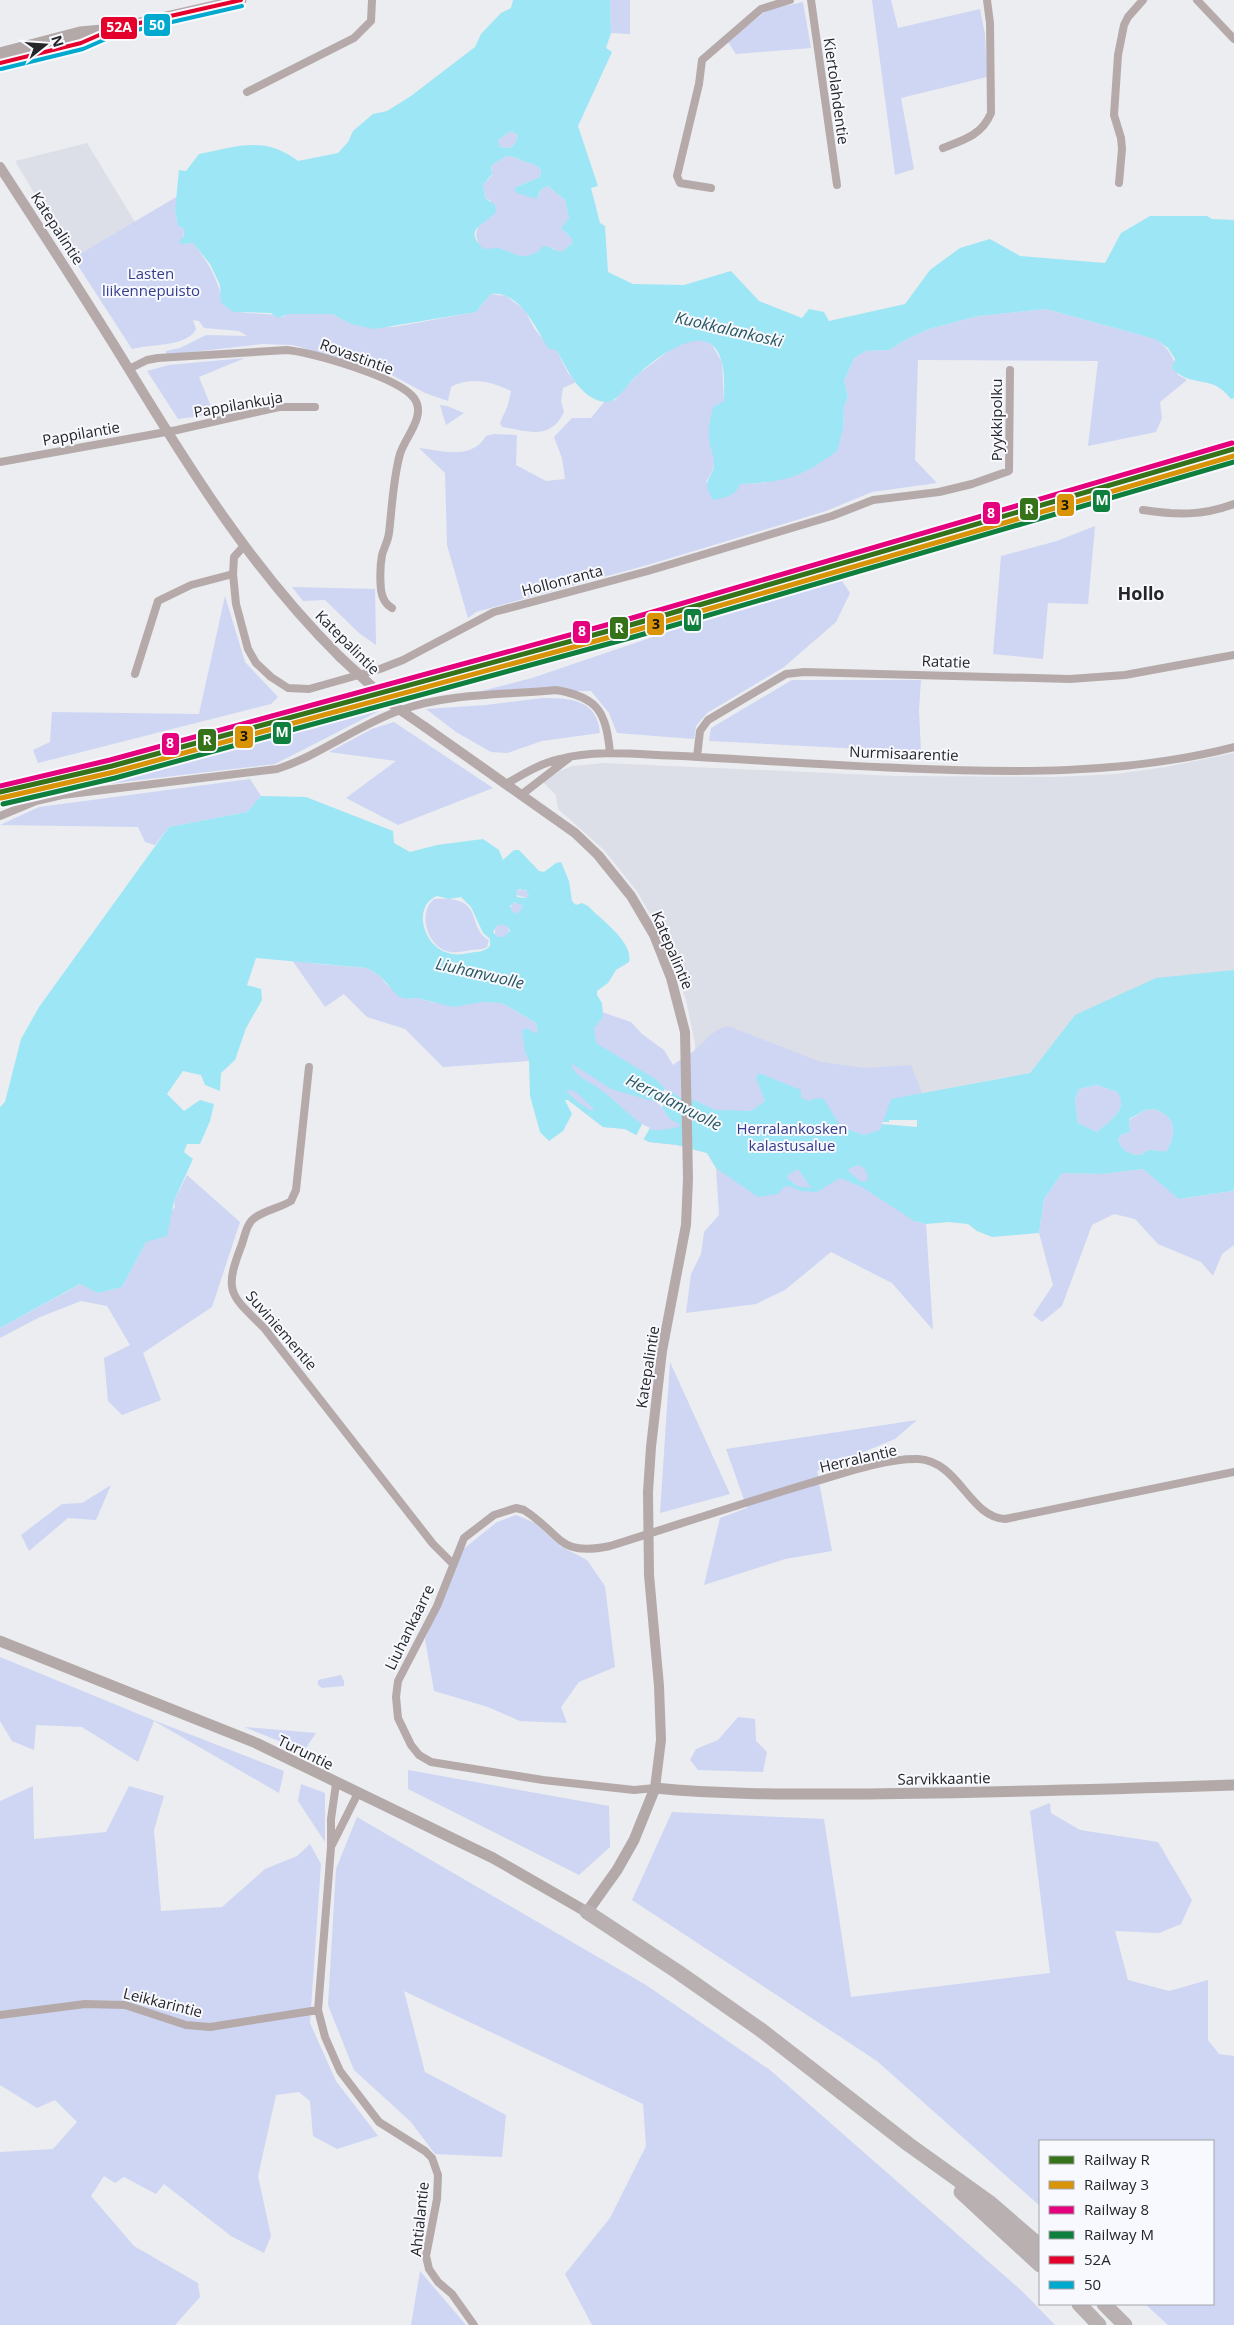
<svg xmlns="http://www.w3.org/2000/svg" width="1234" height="2325" viewBox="0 0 1234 2325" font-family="'Open Sans',sans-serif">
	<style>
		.built { fill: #dcdfe7 }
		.green { fill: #ced6f4 }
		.water { fill: #9de6f5; fill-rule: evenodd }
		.pier { fill: #ebedf0 }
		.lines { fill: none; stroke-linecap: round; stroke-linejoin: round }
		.minor { stroke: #b5aaa9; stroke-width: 8 }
		.tertiary { stroke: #b5aaa9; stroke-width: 10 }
		.secondary { stroke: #b4a9a9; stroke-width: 11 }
		.motorway { stroke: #b9b1b1; stroke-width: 15 }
		.tertiary-bridge { stroke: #b5aaa9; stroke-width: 10 }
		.bus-1-casing { stroke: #f8f9ff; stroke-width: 8 }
		.bus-2-casing { stroke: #f8f9ff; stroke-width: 8 }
		.bus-1 { stroke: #e4002b; stroke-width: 4 }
		.bus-2 { stroke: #00a9ce; stroke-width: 4 }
		.rail-1-casing { stroke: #f8f9ff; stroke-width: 9 }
		.rail-2-casing { stroke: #f8f9ff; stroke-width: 9 }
		.rail-3-casing { stroke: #f8f9ff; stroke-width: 9 }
		.rail-4-casing { stroke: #f8f9ff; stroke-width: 9 }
		.rail-1 { stroke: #357219; stroke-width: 5 }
		.rail-2 { stroke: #d89306; stroke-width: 5 }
		.rail-3 { stroke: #e5007d; stroke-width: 5 }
		.rail-4 { stroke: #0e7f3c; stroke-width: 5 }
		.labels { text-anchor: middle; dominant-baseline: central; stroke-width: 4; stroke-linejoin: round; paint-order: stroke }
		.street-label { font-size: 15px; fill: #262628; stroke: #f8f9ff }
		.park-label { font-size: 15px; fill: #333d8c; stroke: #f8f9ff }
		.water-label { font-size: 16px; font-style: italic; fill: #29575f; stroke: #f8f9ff }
		.quarter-label { font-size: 18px; font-weight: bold; fill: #262628; stroke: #f8f9ff }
		.line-badge { stroke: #f8f9ff; stroke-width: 2 }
		.badge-label { font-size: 14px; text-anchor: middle; font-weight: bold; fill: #fff }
		.pale-badge-label { font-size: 14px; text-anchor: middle; font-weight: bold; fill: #111 }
	</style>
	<rect width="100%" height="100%" fill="#ebedf0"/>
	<path class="built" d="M87,143L135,222L73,258L15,161Z
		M1234,753V970L1075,1015L1030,1073L891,1099L694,1100L695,1044L686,1000L659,929L636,890L604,850L558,809L556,795L543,782L560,771L572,766L604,763L895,776L1055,777L1116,774L1166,767Z"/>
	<path class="green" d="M610,0H630V34L611,33Z
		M872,0H891L898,28L980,9L985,34L987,77L901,98L914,169L895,175Z
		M803,2L811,48L736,54L728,42L767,10Z
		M511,131L518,135L516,142L510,148L498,147V140Z
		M506,156C516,156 523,163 534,164L541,170L540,177L516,187L539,195L540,190L548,186L565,200L569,218L563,230L572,239V243L562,253L552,248C542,250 530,258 520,256C504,254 504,248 484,250C471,237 475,223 492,217L491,201L485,198L483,185L492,175L491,166Z
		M178,196L175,211L178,226L184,229L183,244L193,243C212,267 216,278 225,306C242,318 264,310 283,317L287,314H332L351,324L394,327L476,312L491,294L506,296L525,310L534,328L541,337L557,351L568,373L576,382L563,388L561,401L564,412C550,441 529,431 502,427L500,423L508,405L511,391C493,382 470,376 451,387L448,401L425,393L388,373L293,345L262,344L166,355V351L180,348L206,335L247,336L239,331L204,328L199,321L193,320L196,329C188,347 149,344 132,349L73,258Z
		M1046,309L1155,339C1170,349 1174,358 1178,375L1187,380L1160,402L1162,418L1156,432L1088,446L1098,361L918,360L915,460L937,483L872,492L826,511L651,564L476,612L468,618L447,545L445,473L419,448C443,451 472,460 486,436L494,434L517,435L516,465L546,481L565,479L562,458L554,437L572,418H591L604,402L615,400L637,375L673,348L688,341L705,340L712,345L722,362L724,401L710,444L715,460L712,472L706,482L740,484L764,483L843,429L844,407L848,396L844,381L854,358L866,351L889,350L905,340L929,329L978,316Z
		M245,358L199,377L214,414L178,419L147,371L169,365Z
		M440,405L447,406L464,413L446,425Z
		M1095,526L1088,604L1048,603L1043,659L993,654L1001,556L1057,541Z
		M840,578L850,593L836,622L784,667L707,713L696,726L694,739L617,733L609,713L591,691L478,692L532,678L768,598Z
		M292,587L375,589L376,645L359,633L325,600L303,601Z
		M225,596L245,662L278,697L271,704L38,763L33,750L50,742L52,712L199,714Z
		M792,680H921L919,710L921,752L709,741L711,728Z
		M543,698C572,698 597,700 600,733L542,741L507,753L491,752L456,732L426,709L486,705Z
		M373,707L379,711L275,764L131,781L43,794L0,808V799L131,772Z
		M394,722L493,788L398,825L346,798L396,761L329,752L372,729Z
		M250,779L261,796L247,812L169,827L155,845L145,842L138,827L0,825L39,807Z
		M523,889L529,893L528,898L516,895V891Z
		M434,899C487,895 465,927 489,940L487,947C482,950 478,949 472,950C462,951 456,954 446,951C426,944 418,912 434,899Z
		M511 908a6 6 0 1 1 12 0a6 6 0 1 1-12 0Z
		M495 931a7 7 0 1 1 14 0a7 7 0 1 1-14 0Z
		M292,960L319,964L367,968L380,976L386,984L406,999L417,998L436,1003L482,1002L499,1003L506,1005L536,1023L538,1032L525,1052L529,1061L443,1067L405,1029L367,1017L344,994L325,1007Z
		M602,1012L631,1022L642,1034L664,1050L673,1065C681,1059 689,1055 696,1049C709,1038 709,1032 728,1026L821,1062L864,1068L911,1065L922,1093L914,1221L926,1224L933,1330L892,1283L831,1252L785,1290L756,1304L686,1313L691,1274L701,1254L704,1232L719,1215L716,1168L707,1153L677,1145L649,1142L625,1129L603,1127L568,1100H564V1055L594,1028L602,1017Z
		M1097,1085L1117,1092C1130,1108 1109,1122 1097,1132L1078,1123L1075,1100L1079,1089Z
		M1153,1109C1176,1116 1177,1131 1167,1151C1161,1152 1156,1150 1151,1150C1147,1150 1143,1154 1140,1155C1129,1155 1121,1149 1118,1140L1121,1135L1130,1132L1129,1120L1145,1110Z
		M1143,1169L1180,1199L1232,1191L1234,1189V1245L1222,1254L1213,1276L1201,1262L1158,1244L1135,1219L1114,1214L1092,1225L1062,1306L1042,1322L1033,1315L1053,1285L1039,1233L1044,1199L1062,1173L1102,1174Z
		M187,1175L240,1222L212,1307L143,1353L161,1400L122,1415L108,1401L104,1358L130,1345L107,1306L81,1301L40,1317L0,1338V1328L81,1284L98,1293L122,1287L146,1242L175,1207L174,1201Z
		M670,1362L730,1494L660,1513Z
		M917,1420L895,1439L817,1471L832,1551L785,1559L704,1585L720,1518L747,1508L726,1449Z
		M111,1485L96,1520L68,1518L29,1551L21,1535L62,1504L82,1503Z
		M516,1515L535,1523L560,1546L587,1560L605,1586L615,1667L579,1682L561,1707L567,1723L520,1721L488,1707L434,1691L425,1639L462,1550L497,1522Z
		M0,1657L153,1720L284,1771L279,1793L154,1721L138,1762L82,1727L36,1725L34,1750L12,1741L0,1721Z
		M341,1675L344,1681V1686L322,1688L318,1685V1680Z
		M738,1717L755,1719L756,1741L767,1752L763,1772L698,1770L690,1760L696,1749L718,1740Z
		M244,1727L316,1733L304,1751Z
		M408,1770L609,1806L610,1847L579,1875L408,1789Z
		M301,1784L325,1793V1842L298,1801Z
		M33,1786L34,1839L106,1832L129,1786L164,1796L154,1830L161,1911L222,1907L265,1869L297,1856L310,1844L321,1864L310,2023L336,2081L378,2136L337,2149L313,2136L310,2101L299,2092L276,2095L258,2176L271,2236L264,2253L231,2236L164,2184L156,2194L124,2177L115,2183L104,2176L91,2196L134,2246L198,2283L200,2297L175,2325H0V2152L53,2149L77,2122L55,2100L37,2108L0,2085V1801Z
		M1050,1803L1051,1813L1080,1830L1158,1842L1192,1900L1181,1924L1159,1933L1115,1931L1128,1980L1169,1991L1208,1980V2040L1219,2054L1234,2056V2325H1168L1145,2304H1213V2141H1040V2206L877,2061L632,1900L672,1812L824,1819L851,1997L1050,1973L1030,1811Z
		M357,1817L646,1985L770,2070L1023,2292L1055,2325H592L565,2274L610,2218L646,2146L643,2104L404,1991L425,2072L506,2115L502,2157L435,2154L411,2122L354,2070L328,2005L336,1869Z
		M420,2271L466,2325H411Z"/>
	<path class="water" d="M513,0H610L611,33L606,48L612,52L578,126L598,186L591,188L600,223L605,226L608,272L633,284L684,285L731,271L759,301L802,318L809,309L824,312L829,321L905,304L930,270L960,248L990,239L1020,256L1105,263L1121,233L1150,216H1207L1212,219L1234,220V398L1231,399C1210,372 1193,390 1172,368L1175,359L1168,348L1155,339L1046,309L978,316L929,329L905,340L889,350L866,351L854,358L844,381L848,396L844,407L843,429L837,451C801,478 785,482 740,484C736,496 724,498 713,500C699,477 715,480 714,461C714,456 711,450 710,445C707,432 710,420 713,407L724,401C724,389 725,375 722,363C711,314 655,358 635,377C628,384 616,404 605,402C580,399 568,370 557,351L548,348C536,328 519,290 491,294L476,312L374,329L351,324L332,314H288L278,318L271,313L234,312L225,306L221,302L220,285L210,264L193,243L183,244L179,242L184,236V229L178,226L175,211L179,170L186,171L199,154C237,147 264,135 298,161L338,153L348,142L353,131L373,114L387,111L411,96L475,47L481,34L501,13L511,8ZM511,131L518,135L516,142L510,148L499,147L498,140ZM506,156C516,156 523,163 534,164L541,170L540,177L516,187L514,189L517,193L537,199L540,190L548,186L565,200L569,218L561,228L572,239V243L562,252C555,251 550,246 543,246L536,253L526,256H520L499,248L484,249C461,228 486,225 496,212L495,205L485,198L483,185L492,174L491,166Z
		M261,796L306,797L393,831L394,843L410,852L437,845L483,839L499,850L503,860L514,850H519L539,871L544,872L556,863L561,862L569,881L572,901L576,905L582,903L588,906C600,919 634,942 629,962L616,970L608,983L597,991V995L602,1003L603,1017L594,1028L596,1043L657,1080L665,1089L683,1099L694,1100L715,1110L751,1111L765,1101L756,1078L759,1073L801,1090V1098L810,1101L815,1098L824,1099L841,1127L864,1135L880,1130L891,1099L1030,1073L1075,1015L1156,978L1234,970V1189L1232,1191L1179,1199L1143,1169L1102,1174L1062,1173L1044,1199L1039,1233L992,1237L977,1231L968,1224L949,1222L926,1224L914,1221L862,1187L840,1178L817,1192L801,1191L789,1186L784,1187L778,1194L758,1197L716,1168L707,1153L677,1145L649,1142L625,1129L603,1127L568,1100H565L572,1114L563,1131L549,1141L540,1132L530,1096L529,1061L525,1052L522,1031L526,1028L535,1033L538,1032L536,1023L506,1005L499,1003L482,1002L453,1007L417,998L406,999L398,996L380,976L367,968L256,958L247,985L261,989L262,1000L246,1028L235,1060L221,1073L220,1091L205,1085L201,1075L183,1071L167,1094L184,1111L200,1100L214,1104L210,1121L200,1144H187L184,1152L193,1159L174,1201L167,1236L146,1242L122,1287L98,1293L80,1284L0,1328V1107L5,1102L21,1039L39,1007L169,827L247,812ZM520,889L526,890L529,896L526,898L517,897L516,891ZM437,896L449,899L461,897L471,907L483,933L490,939V946C483,953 478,951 469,953C426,964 408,907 437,896ZM515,902L523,906L518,914L513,912L510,906ZM502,924L508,927L510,931L504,937H498L493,932L497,926ZM571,1063L611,1089L656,1102L662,1107L669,1118L681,1125L678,1127C672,1128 662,1131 655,1130C639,1128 610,1093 592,1084C584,1079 573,1074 571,1063ZM1097,1085L1117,1092C1130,1108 1109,1122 1097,1132L1078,1123L1075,1100L1079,1089ZM566,1089L576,1092L594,1109L592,1111C584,1106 570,1098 566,1089ZM1153,1109C1176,1116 1177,1131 1167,1151C1161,1152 1156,1150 1151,1150C1147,1150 1143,1154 1140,1155C1129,1155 1121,1149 1118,1140L1121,1135L1130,1132L1129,1119L1145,1110ZM858,1165C865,1167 866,1170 868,1177L866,1182L860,1181L847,1170ZM798,1169L811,1188L797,1186L787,1178L789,1174Z"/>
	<path class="pier" d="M665,1089L671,1094L662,1107L656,1102Z
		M889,1120H917V1127L882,1124V1122H889Z
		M642,1124L650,1128L643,1140L636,1136Z"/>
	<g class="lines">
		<path class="minor" d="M811,0L837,185
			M1197,0L1234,39
			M247,92L354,38L371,21L372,0
			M943,148C964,140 982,135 991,113L990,23L987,0
			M1119,183L1122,149L1121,138L1114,115L1118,55L1124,25L1128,17L1143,0
			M711,188L680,183L677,176L699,84L702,60L761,9L790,0
			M129,369L147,360L158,358L287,350C314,353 398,377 414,398C427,416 405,437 400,454C393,479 392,508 389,533C388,541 384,548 382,555C380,566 380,579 381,590C382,598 385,604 392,608
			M0,462L177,430L279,407H315
			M1143,510C1176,515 1202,516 1234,504
			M244,546L234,557L233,574L236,604L248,649L256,663L271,677L288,688L309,689L380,669L403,660L494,612L648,571L832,516L873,500L939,492L972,484L1009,471L1010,370
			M135,674L158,601L191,585L233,574
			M697,757L700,731L708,720L786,674L804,672L1070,679L1125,675L1234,655
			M506,784C523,774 541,763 560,759C599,749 641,755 681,756C754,760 827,765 900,768C1011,773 1125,775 1234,747
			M521,795L569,758
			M0,816L36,801L62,795L277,769C321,755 357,725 401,710C449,693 505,695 556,690C599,697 606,713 610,753
			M309,1067L296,1190L291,1201C280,1208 266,1210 256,1217C247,1222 245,1235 242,1244C223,1293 230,1294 265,1329L433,1544L452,1563
			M336,1784L331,1819V1847L318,2010L325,2037L340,2071L379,2122L425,2151L432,2158L438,2175L437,2199L426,2256L429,2269L438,2282L452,2294L474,2325
			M655,1788L634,1790L543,1780L431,1762L419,1755L411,1745L398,1718L396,1697L398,1681L437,1606L464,1538L494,1515L516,1508L524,1510C563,1535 557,1557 610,1546C677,1525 743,1503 810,1483C841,1474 886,1458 918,1459C959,1461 969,1517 1005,1519L1234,1472
			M332,1845L358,1793
			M0,2015L85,2004L125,2005L186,2025L210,2027L318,2010"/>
		<path class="tertiary" d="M0,167C44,235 88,302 130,371C192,473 255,573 340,657
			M425,727L575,833L598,855L631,896L654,935L671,978L685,1032L688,1179L686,1225L662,1351L651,1447L648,1492L649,1575L659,1686L661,1740L655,1788"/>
		<path class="secondary" d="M0,53L80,32L113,29L241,0
			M0,63L81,43L104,32
			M0,1641L256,1743L493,1858L587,1912L617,1870L634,1840L655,1788C726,1795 796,1794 867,1794C989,1793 1112,1789 1234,1785"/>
		<path class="motorway" d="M587,1912L678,1972L761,2030L908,2144L989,2202L1040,2246
			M961,2192L1040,2265
			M1079,2304L1099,2325
			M1104,2304L1125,2325"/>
		<path class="tertiary-bridge" d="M340,657L390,703L425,727"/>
		<defs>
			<path id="bus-1" d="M0,63L81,43L113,29L241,0"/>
			<path id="bus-2" d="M1,69L83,49L115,35L242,6"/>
		</defs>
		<use href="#bus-1" class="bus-1-casing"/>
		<use href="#bus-2" class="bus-2-casing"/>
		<use href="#bus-1" class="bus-1"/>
		<use href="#bus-2" class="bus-2"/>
		<defs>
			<path id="rail-1" d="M0,792L112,766L634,624L1234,449"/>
			<path id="rail-2" d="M1,798L114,772L636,630L1234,456"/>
			<path id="rail-3" d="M0,786L110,760L632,618L1232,443"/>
			<path id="rail-4" d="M3,804L115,778L637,636L1234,462"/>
		</defs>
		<use href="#rail-1" class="rail-1-casing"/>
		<use href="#rail-2" class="rail-2-casing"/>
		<use href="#rail-3" class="rail-3-casing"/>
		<use href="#rail-4" class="rail-4-casing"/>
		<use href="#rail-1" class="rail-1"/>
		<use href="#rail-2" class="rail-2"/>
		<use href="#rail-3" class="rail-3"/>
		<use href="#rail-4" class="rail-4"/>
	</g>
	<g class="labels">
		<g class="street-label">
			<text transform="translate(837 91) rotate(82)">Kiertolahdentie</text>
			<text transform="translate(58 228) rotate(57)">Katepalintie</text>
			<text transform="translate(357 356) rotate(20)">Rovastintie</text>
			<text transform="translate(238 404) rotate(-10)">Pappilankuja</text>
			<text transform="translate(996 420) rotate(-90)">Pyykkipolku</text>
			<text transform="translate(81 433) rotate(-10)">Pappilantie</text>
			<text transform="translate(562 580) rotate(-15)">Hollonranta</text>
			<text transform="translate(348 642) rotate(45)">Katepalintie</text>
			<text transform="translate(946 661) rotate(2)">Ratatie</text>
			<text transform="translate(904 753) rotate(2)">Nurmisaarentie</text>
			<text transform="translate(673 950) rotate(67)">Katepalintie</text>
			<text transform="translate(282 1330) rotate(49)">Suviniementie</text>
			<text transform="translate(647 1367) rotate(-81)">Katepalintie</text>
			<text transform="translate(858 1458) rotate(-13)">Herralantie</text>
			<text transform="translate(409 1627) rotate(-64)">Liuhankaarre</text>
			<text transform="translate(306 1752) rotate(26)">Turuntie</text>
			<text transform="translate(944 1778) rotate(-1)">Sarvikkaantie</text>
			<text transform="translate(163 2002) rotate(14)">Leikkarintie</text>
			<text transform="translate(419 2219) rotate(-84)">Ahtialantie</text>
		</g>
		<g class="park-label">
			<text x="151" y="273">Lasten<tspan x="151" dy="17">liikennepuisto</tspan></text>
			<text x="792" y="1128">Herralankosken<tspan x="792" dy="17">kalastusalue</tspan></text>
		</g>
		<g class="water-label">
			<text transform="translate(729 329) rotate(13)">Kuokkalankoski</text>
			<text transform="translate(480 973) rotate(13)">Liuhanvuolle</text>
			<text transform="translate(674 1102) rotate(27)">Herralanvuolle</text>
		</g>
		<g class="quarter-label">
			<text x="1141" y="593">Hollo</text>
		</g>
	</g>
	<g class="line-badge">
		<rect x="143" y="13" width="28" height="24" rx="5" fill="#00a9ce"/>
		<rect x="100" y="16" width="38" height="24" rx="5" fill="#e4002b"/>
		<rect x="1092" y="489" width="19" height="24" rx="5" fill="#0e7f3c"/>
		<rect x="1056" y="493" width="19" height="24" rx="5" fill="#d89306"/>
		<rect x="1019" y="497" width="20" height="24" rx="5" fill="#357219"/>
		<rect x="982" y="501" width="19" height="24" rx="5" fill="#e5007d"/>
		<rect x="683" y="608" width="19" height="24" rx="5" fill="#0e7f3c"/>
		<rect x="646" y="612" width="19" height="24" rx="5" fill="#d89306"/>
		<rect x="609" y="616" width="20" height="24" rx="5" fill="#357219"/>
		<rect x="572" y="620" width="19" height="24" rx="5" fill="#e5007d"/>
		<rect x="272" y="721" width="20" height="24" rx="5" fill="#0e7f3c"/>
		<rect x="234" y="725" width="20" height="24" rx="5" fill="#d89306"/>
		<rect x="197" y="728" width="20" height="24" rx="5" fill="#357219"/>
		<rect x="161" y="732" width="19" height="24" rx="5" fill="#e5007d"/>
	</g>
	<g class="badge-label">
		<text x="157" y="30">50</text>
		<text x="119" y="32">52A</text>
		<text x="1102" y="505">M</text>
		<text x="1029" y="514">R</text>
		<text x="991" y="518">8</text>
		<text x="693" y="625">M</text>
		<text x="619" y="633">R</text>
		<text x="582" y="636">8</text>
		<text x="282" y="737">M</text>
		<text x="207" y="745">R</text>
		<text x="170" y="748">8</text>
	</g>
	<g class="pale-badge-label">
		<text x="1065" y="510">3</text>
		<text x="656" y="629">3</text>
		<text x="244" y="741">3</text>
	</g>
	<rect x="1039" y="2140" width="175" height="165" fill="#f8f9ff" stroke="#a4a5a9"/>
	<rect x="1049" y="2156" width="25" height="8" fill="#357219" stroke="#a4a5a9"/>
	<text x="1084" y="2165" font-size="15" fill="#262628">Railway R</text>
	<rect x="1049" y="2181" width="25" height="8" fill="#d89306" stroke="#a4a5a9"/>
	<text x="1084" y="2190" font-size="15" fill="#262628">Railway 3</text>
	<rect x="1049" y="2206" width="25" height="8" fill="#e5007d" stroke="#a4a5a9"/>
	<text x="1084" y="2215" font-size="15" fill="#262628">Railway 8</text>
	<rect x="1049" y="2231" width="25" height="8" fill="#0e7f3c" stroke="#a4a5a9"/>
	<text x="1084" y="2240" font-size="15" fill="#262628">Railway M</text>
	<rect x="1049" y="2256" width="25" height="8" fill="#e4002b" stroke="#a4a5a9"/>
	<text x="1084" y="2265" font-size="15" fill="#262628">52A</text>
	<rect x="1049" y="2281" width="25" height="8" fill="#00a9ce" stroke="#a4a5a9"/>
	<text x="1084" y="2290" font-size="15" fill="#262628">50</text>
	<g transform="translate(45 45) rotate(73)" stroke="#f8f9ff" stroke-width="4" paint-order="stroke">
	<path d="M0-4L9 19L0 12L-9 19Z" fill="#262628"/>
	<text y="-8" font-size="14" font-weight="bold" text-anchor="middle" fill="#262628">N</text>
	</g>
</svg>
